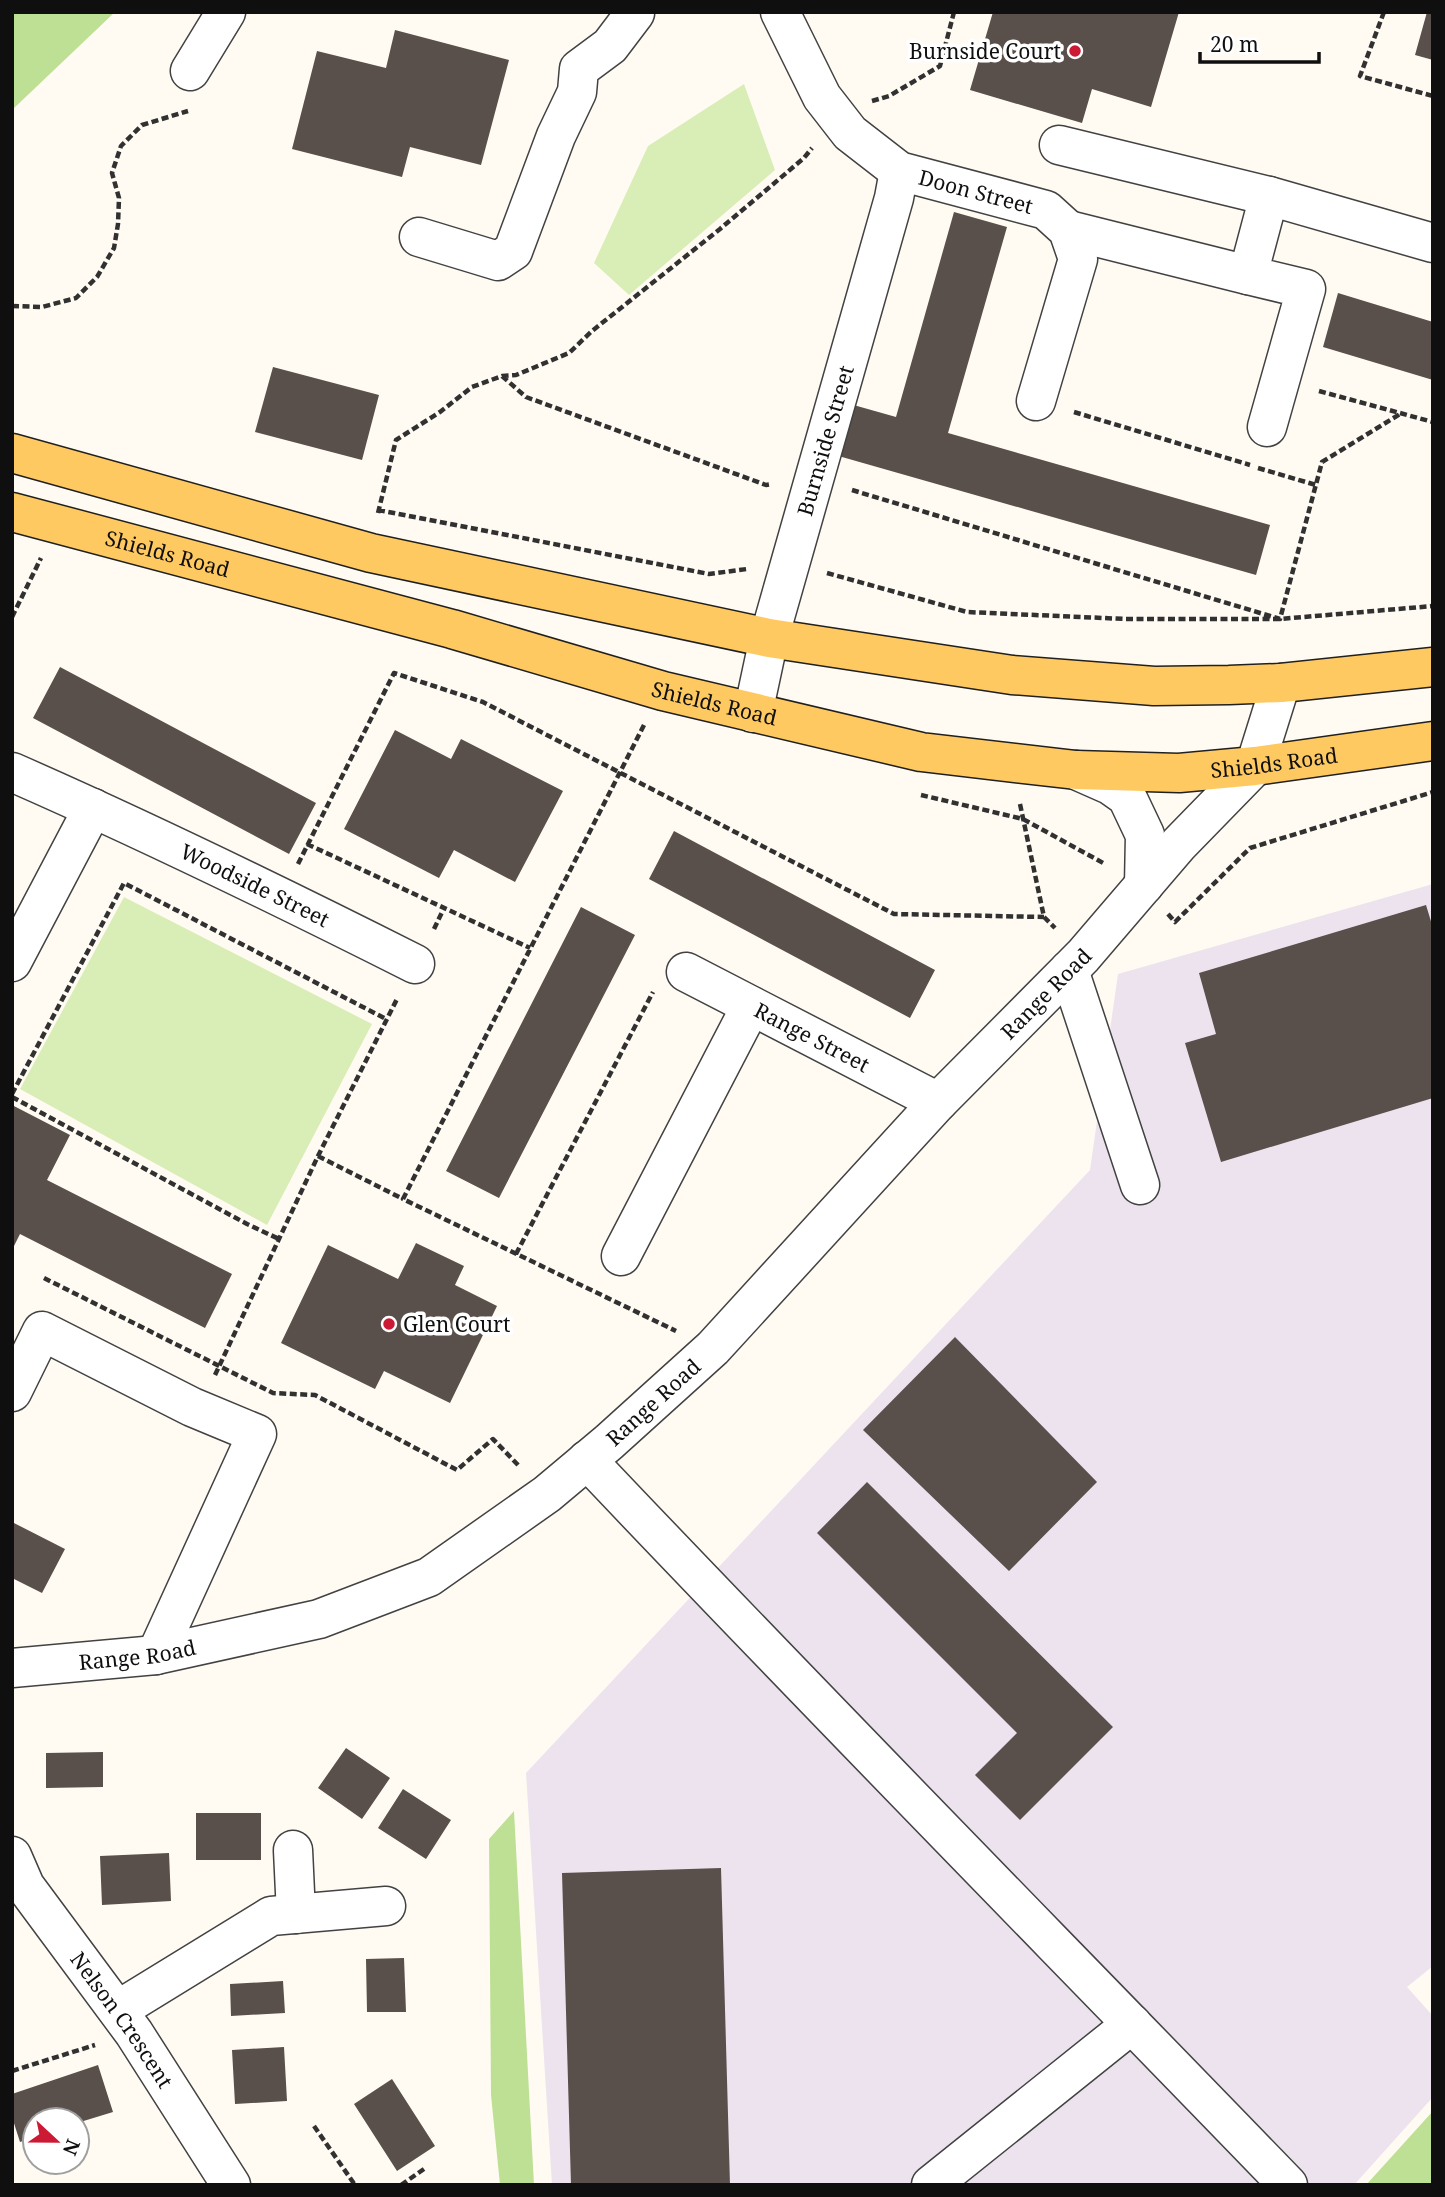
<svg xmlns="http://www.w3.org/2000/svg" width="1445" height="2197" viewBox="0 0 1445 2197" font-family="'Noto Serif',serif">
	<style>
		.industrial { fill: #ece3ee }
		.green { fill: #d9eeb7 }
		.forest { fill: #bee095 }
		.building { fill: #594f4b }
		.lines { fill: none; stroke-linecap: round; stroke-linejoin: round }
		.minor-casing { stroke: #424242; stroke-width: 41 }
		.major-casing { stroke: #202020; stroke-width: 41 }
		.path { stroke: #313131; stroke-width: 4.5; stroke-dasharray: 7 3.5; stroke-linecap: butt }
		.minor { stroke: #fff; stroke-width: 38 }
		.major { stroke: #ffc962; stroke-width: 38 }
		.poi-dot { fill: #cd1a34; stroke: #fff; stroke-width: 2.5 }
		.labels { text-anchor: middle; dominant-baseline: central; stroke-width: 7; stroke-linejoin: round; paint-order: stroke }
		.poi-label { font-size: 21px; fill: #0f0f0f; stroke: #fff; text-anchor: end }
		.street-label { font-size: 21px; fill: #0f0f0f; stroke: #fff }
	</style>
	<rect width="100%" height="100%" fill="#fffbf2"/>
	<path class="industrial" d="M1433,884V1966L1407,1987L1433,2016V2097L1354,2185H552L526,1773L1090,1170L1118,974Z"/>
	<path class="green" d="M744,84L775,170L629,295L594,263L648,146Z
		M124,897L372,1024L267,1225L20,1089Z"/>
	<path class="forest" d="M12,12H115L12,110Z
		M514,1811L534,2185H500L491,2095L489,1839Z
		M1433,2111V2185H1366Z"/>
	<path class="building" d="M993,12H1179L1151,107L1092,89L1082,123L970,90Z
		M1427,12H1433V60L1415,55Z
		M395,30L509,60L481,165L410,147L402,177L292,149L317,51L386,68Z
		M954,212L1007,227L948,433L1270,525L1256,575L835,455L850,404L896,417Z
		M1338,293L1433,322V380L1323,347Z
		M273,367L379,395L362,460L255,432Z
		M60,667L316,803L289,854L33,718Z
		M395,730L451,759L461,739L563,791L515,882L454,850L439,878L344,829Z
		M674,831L935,970L910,1018L649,879Z
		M1426,905L1433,928V1098L1221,1162L1185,1043L1216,1034L1199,973Z
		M581,907L635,935L499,1198L446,1171Z
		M12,1105L70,1135L47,1180L232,1274L205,1328L20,1234L12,1250Z
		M416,1243L464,1266L455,1285L497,1306L450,1403L384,1371L375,1389L281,1343L328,1245L398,1279Z
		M955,1337L1097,1482L1009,1571L863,1430Z
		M867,1482L1113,1727L1020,1820L975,1775L1017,1733L817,1533Z
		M12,1522L65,1549L42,1593L12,1578Z
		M346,1748L390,1778L362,1819L318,1788Z
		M103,1752V1787L46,1788V1753Z
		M403,1789L451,1820L426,1859L378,1828Z
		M196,1813H261V1860H196Z
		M169,1853L171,1901L102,1905L100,1856Z
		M721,1868L730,2185H571L562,1873Z
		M404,1958L406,2012H367L366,1959Z
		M283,1981L285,2013L231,2016L230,1984Z
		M284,2047L287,2101L235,2104L232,2050Z
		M98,2065L113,2112L77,2123V2120H35V2137L20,2142L12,2117V2094Z
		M392,2079L435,2146L397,2171L354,2104Z"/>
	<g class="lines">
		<defs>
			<g id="minor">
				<path id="s1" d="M780,12L822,97L850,133L899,171L1046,210L1068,230L1078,259L1036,401"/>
				<path d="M190,71L226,12"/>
				<path d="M1059,145L1269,196L1433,243"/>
				<path d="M1068,230L1248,275"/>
				<path d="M419,237L498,261L513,251L556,136L577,92L579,69L610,46L635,13"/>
				<path d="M1267,427L1306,289L1248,275L1269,196"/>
				<path id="s2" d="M753,713L769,638L894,198L899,171"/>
				<path d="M1076,770L1110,785L1127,797L1145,835L1144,885"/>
				<path id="s3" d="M12,772C149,832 282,897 415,964"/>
				<path d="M12,962L93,808"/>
				<path d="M1069,970L1140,1185"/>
				<path id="s4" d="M686,972L938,1102"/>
				<path d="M621,1256L751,1006"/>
				<path d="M12,1392L42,1331L192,1407L257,1434L156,1655"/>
				<path d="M587,1460C818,1704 1054,1943 1288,2185"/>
				<path id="s5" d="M12,1668L156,1655L319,1619L429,1577L547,1494L609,1442L713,1348L938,1102L1083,956L1179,844L1255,766L1281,683"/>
				<path d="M293,1850L296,1914"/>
				<path id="s6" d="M12,1856L25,1886L134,2033L231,2185"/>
				<path d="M118,2010L271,1916L386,1906"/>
				<path d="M931,2185L1132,2024"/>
			</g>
			<g id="major">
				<path d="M12,453L371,553L769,638L1012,675L1154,686L1229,685L1281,683L1433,667"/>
				<path id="s7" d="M12,512L452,629L663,691L921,752L1076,770L1179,773L1255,766L1433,741"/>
			</g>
		</defs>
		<use href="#minor" class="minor-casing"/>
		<use href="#major" class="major-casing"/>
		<path class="path" d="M1384,12L1360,76L1433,96
			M872,101L889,96L940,66L954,12
			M12,306L42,307L76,298L97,277L114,248L118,224L119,198L112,173L121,146L142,125L188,111
			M502,376L526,397L766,485L772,484
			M1319,391L1433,422
			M1074,412L1250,465
			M1258,468L1316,485
			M852,490L1280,619L1322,462L1400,414
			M378,510L709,574L747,569
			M378,513L396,440L440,412L472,387L502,376L516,375L569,353L592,331L720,229L804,158L812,148
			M827,573L967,612L1126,619H1280L1433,606
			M12,617L41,558
			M644,725L403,1199L676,1331
			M921,795L1023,819L1105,864
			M1020,804L1044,917L1055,928
			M307,844L530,948
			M298,864L394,673L483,702L894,914L1044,917
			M1168,914L1175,922L1250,848L1433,792
			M434,929L444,908
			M12,1094L124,883L386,1019
			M12,1097L247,1224L279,1239
			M318,1156L403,1199
			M516,1254L653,992
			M44,1278L273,1393L315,1395L457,1470L493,1439L519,1466
			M215,1375L318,1156L397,999
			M12,2071L95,2045
			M314,2126L355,2185
			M401,2185L424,2169"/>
		<use href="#minor" class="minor"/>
		<use href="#major" class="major"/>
	</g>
	<g class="poi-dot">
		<circle cx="1075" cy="51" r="7"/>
		<circle cx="389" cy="1324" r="7"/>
	</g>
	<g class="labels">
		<g class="poi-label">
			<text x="1061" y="51">Burnside Court</text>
			<text x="403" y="1324" text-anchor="start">Glen Court</text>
		</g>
		<g class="street-label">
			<text stroke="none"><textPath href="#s1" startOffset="282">Doon Street</textPath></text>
			<text stroke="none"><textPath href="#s2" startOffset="282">Burnside Street</textPath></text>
			<text stroke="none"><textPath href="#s7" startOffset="161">Shields Road</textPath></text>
			<text stroke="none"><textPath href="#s7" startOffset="728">Shields Road</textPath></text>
			<text stroke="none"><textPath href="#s7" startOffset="1295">Shields Road</textPath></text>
			<text stroke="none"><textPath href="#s3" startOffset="268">Woodside Street</textPath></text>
			<text stroke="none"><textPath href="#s5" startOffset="1281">Range Road</textPath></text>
			<text stroke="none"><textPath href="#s4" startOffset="142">Range Street</textPath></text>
			<text stroke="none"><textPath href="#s5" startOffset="714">Range Road</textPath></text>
			<text stroke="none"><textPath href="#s5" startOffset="126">Range Road</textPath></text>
			<text stroke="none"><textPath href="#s6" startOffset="198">Nelson Crescent</textPath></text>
		</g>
	</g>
	<rect width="1445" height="2197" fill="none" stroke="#0f0f0f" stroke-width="28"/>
	<g transform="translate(56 2141) rotate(112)"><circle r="33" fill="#ffffff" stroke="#9f9f9f" stroke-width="2"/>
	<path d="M0-5L12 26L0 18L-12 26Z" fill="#cd1a34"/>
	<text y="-10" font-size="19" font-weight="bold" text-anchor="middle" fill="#0f0f0f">N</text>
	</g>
	<path d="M1200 52v10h119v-10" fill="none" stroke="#0f0f0f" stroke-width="3.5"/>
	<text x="1210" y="52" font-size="21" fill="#0f0f0f" stroke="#ffffff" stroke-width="5" paint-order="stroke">20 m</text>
</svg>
